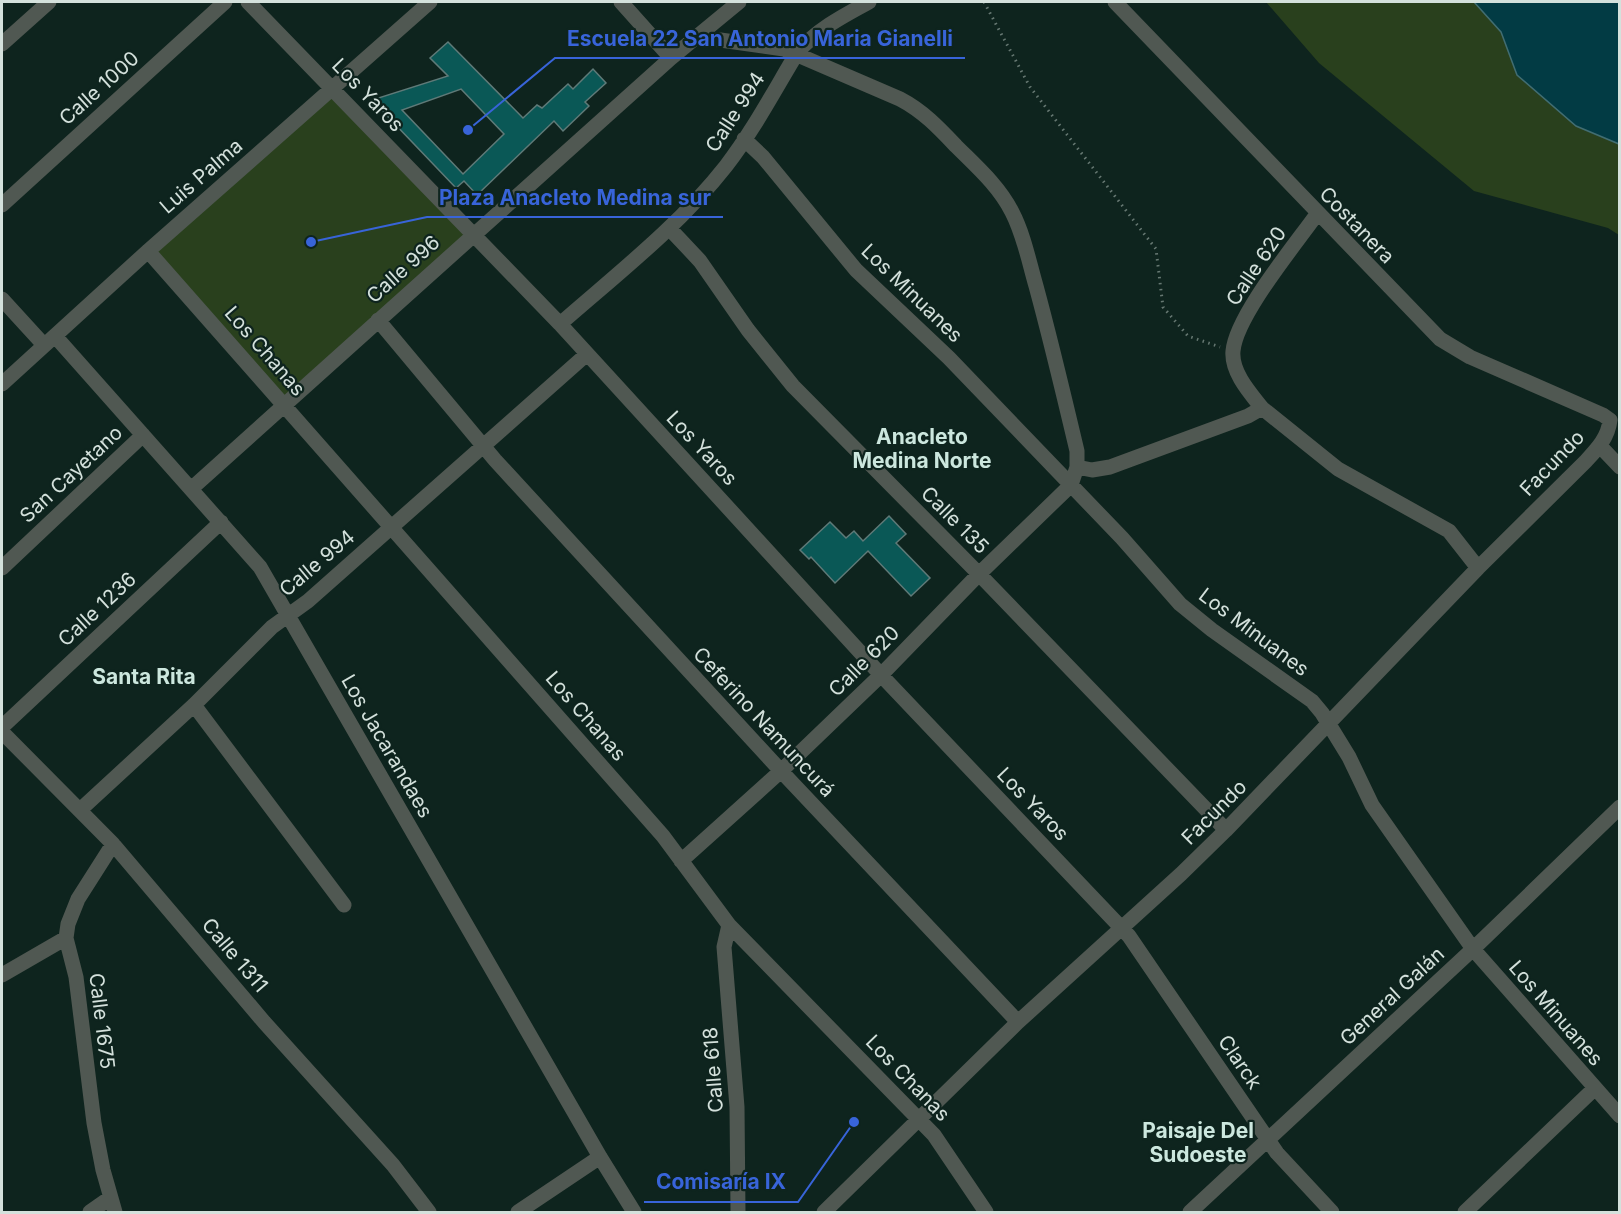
<svg xmlns="http://www.w3.org/2000/svg" width="1621" height="1214" viewBox="0 0 1621 1214" font-family="Inter,sans-serif">
	<style>
		.green { fill: #29401d }
		.water { fill: #023b44; stroke: #416d72; stroke-width: 1.5 }
		.building { fill: #0a5856; stroke: #5f7a78; stroke-width: 1.5; fill-rule: evenodd }
		.lines { fill: none; stroke-linecap: round; stroke-linejoin: round }
		.path { stroke: #667872; stroke-width: 3; stroke-dasharray: 1.5 4.5; stroke-linecap: butt }
		.minor { stroke: #505852; stroke-width: 15 }
		.labels { text-anchor: middle; dominant-baseline: central; stroke-width: 4.5; stroke-linejoin: round; paint-order: stroke }
		.street-label { font-size: 20px; fill: #d4e1dc; stroke: #0e241e }
		.neighbourhood-label { font-size: 21px; font-weight: bold; fill: #cce7de; stroke: #0e241e }
		.leader { fill: none; stroke: #3864d9; stroke-width: 2 }
		.callout-dot { fill: #3864d9; stroke: #0e241e; stroke-width: 2 }
		.callout-label { font-size: 21px; text-anchor: middle; font-weight: bold; fill: #3864d9; stroke: #0e241e; stroke-width: 4.5; stroke-linejoin: round; paint-order: stroke }
	</style>
	<rect width="100%" height="100%" fill="#0e241e"/>
	<path class="green" d="M1266,2H1619V235L1608,228L1474,191L1319,63Z
		M333,89L474,234L283,404L148,251Z"/>
	<path class="water" d="M1474,2H1619V144L1576,126L1517,75L1501,32Z"/>
	<path class="building" d="M448,42L523,118L537,105L542,108L568,84L573,89L593,69L606,83L585,102L589,106L563,131L554,121L477,195L464,181L456,188L372,100L448,76L430,58ZM461,89L504,134L463,174L402,110Z
		M889,516L906,534L896,543L930,578L911,596L868,551L835,583L811,557L809,559L800,550L830,522L846,538L854,531L863,541Z"/>
	<g class="lines">
		<path class="path" d="M984,2L1030,87L1156,249L1163,307L1188,336L1220,347"/>
		<path class="minor" d="M248,2L560,324L881,675L1129,936L1277,1153L1332,1212
			M621,2L671,58
			M2,44L49,2
			M744,139L763,157L856,270L949,358L1122,538L1180,604L1212,630L1312,701L1322,713L1349,757L1372,805L1473,949L1620,1116
			M2,205L225,2
			M669,228L700,261L748,330L793,386L979,574L1226,830
			M148,251L663,836L729,925L934,1135L986,1212
			M2,299L44,345
			M378,320L495,460L781,771L1018,1022
			M560,324C617,274 679,226 726,166C753,131 774,91 797,53C816,30 843,16 869,2
			M55,336L260,567L600,1157L634,1212
			M2,384L148,251L430,2
			M1262,408C1250,393 1231,372 1233,351C1236,316 1295,245 1317,214
			M1600,446L1620,467
			M1077,467L1092,470L1110,467L1248,416L1262,408L1338,469L1449,531L1478,568
			M191,489L671,58L739,2
			M2,568L143,435
			M194,705L344,905
			M2,727L221,522
			M2,732L113,844L264,1022L393,1165L429,1212
			M80,810L194,705L272,627L308,601L587,354
			M113,844L78,899L68,924L66,938L76,977L94,1123L103,1170L115,1212
			M681,861L781,771L881,675L979,574L1071,485L1077,467V451C1064,396 1051,341 1036,286C1029,262 1024,235 1012,212C999,186 976,166 956,146C939,128 923,111 900,99L784,49L699,37
			M729,925L724,947L737,1107L738,1212
			M2,975L66,938
			M90,1212L110,1198
			M518,1212L600,1157
			M824,1212L1018,1022L1181,874L1226,830L1478,568L1585,462C1597,449 1608,438 1610,420L1603,415L1470,357L1440,339L1115,2
			M1190,1212L1473,949L1620,807
			M1465,1212L1594,1089"/>
	</g>
	<g class="labels">
		<g class="street-label">
			<text transform="translate(99 88) rotate(-42)">Calle 1000</text>
			<text transform="translate(368 95) rotate(46)">Los Yaros</text>
			<text transform="translate(735 112) rotate(-57)">Calle 994</text>
			<text transform="translate(201 176) rotate(-41)">Luis Palma</text>
			<text transform="translate(1357 225) rotate(46)">Costanera</text>
			<text transform="translate(1256 266) rotate(-56)">Calle 620</text>
			<text transform="translate(403 269) rotate(-42)">Calle 996</text>
			<text transform="translate(912 293) rotate(44)">Los Minuanes</text>
			<text transform="translate(265 351) rotate(49)">Los Chanas</text>
			<text transform="translate(702 448) rotate(47)">Los Yaros</text>
			<text transform="translate(1552 463) rotate(-46)">Facundo</text>
			<text transform="translate(71 474) rotate(-43)">San Cayetano</text>
			<text transform="translate(955 520) rotate(45)">Calle 135</text>
			<text transform="translate(317 563) rotate(-40)">Calle 994</text>
			<text transform="translate(97 609) rotate(-43)">Calle 1236</text>
			<text transform="translate(1254 632) rotate(37)">Los Minuanes</text>
			<text transform="translate(864 661) rotate(-45)">Calle 620</text>
			<text transform="translate(586 716) rotate(49)">Los Chanas</text>
			<text transform="translate(764 722) rotate(47)">Ceferino Namuncurá</text>
			<text transform="translate(387 746) rotate(60)">Los Jacarandaes</text>
			<text transform="translate(1033 804) rotate(46)">Los Yaros</text>
			<text transform="translate(1214 812) rotate(-45)">Facundo</text>
			<text transform="translate(235 955) rotate(50)">Calle 1311</text>
			<text transform="translate(1392 996) rotate(-43)">General Galán</text>
			<text transform="translate(1556 1013) rotate(49)">Los Minuanes</text>
			<text transform="translate(102 1021) rotate(83)">Calle 1675</text>
			<text transform="translate(1240 1062) rotate(56)">Clarck</text>
			<text transform="translate(713 1070) rotate(-94)">Calle 618</text>
			<text transform="translate(908 1078) rotate(46)">Los Chanas</text>
		</g>
		<g class="neighbourhood-label">
			<text x="922" y="436">Anacleto<tspan x="922" dy="24">Medina Norte</tspan></text>
			<text x="144" y="676">Santa Rita</text>
			<text x="1198" y="1130">Paisaje Del<tspan x="1198" dy="24">Sudoeste</tspan></text>
		</g>
	</g>
	<path class="leader" d="M468 130L555 58H965M311 242L427 217H723M854 1122L798 1202H644"/>
	<g class="callout-dot">
		<circle cx="468" cy="130" r="6"/>
		<circle cx="311" cy="242" r="6"/>
		<circle cx="854" cy="1122" r="6"/>
	</g>
	<g class="callout-label">
		<text x="760" y="46">Escuela 22 San Antonio Maria Gianelli</text>
		<text x="575" y="205">Plaza Anacleto Medina sur</text>
		<text x="721" y="1189">Comisaría IX</text>
	</g>
	<rect width="1621" height="1214" fill="none" stroke="#d4e1dc" stroke-width="6"/>
</svg>
